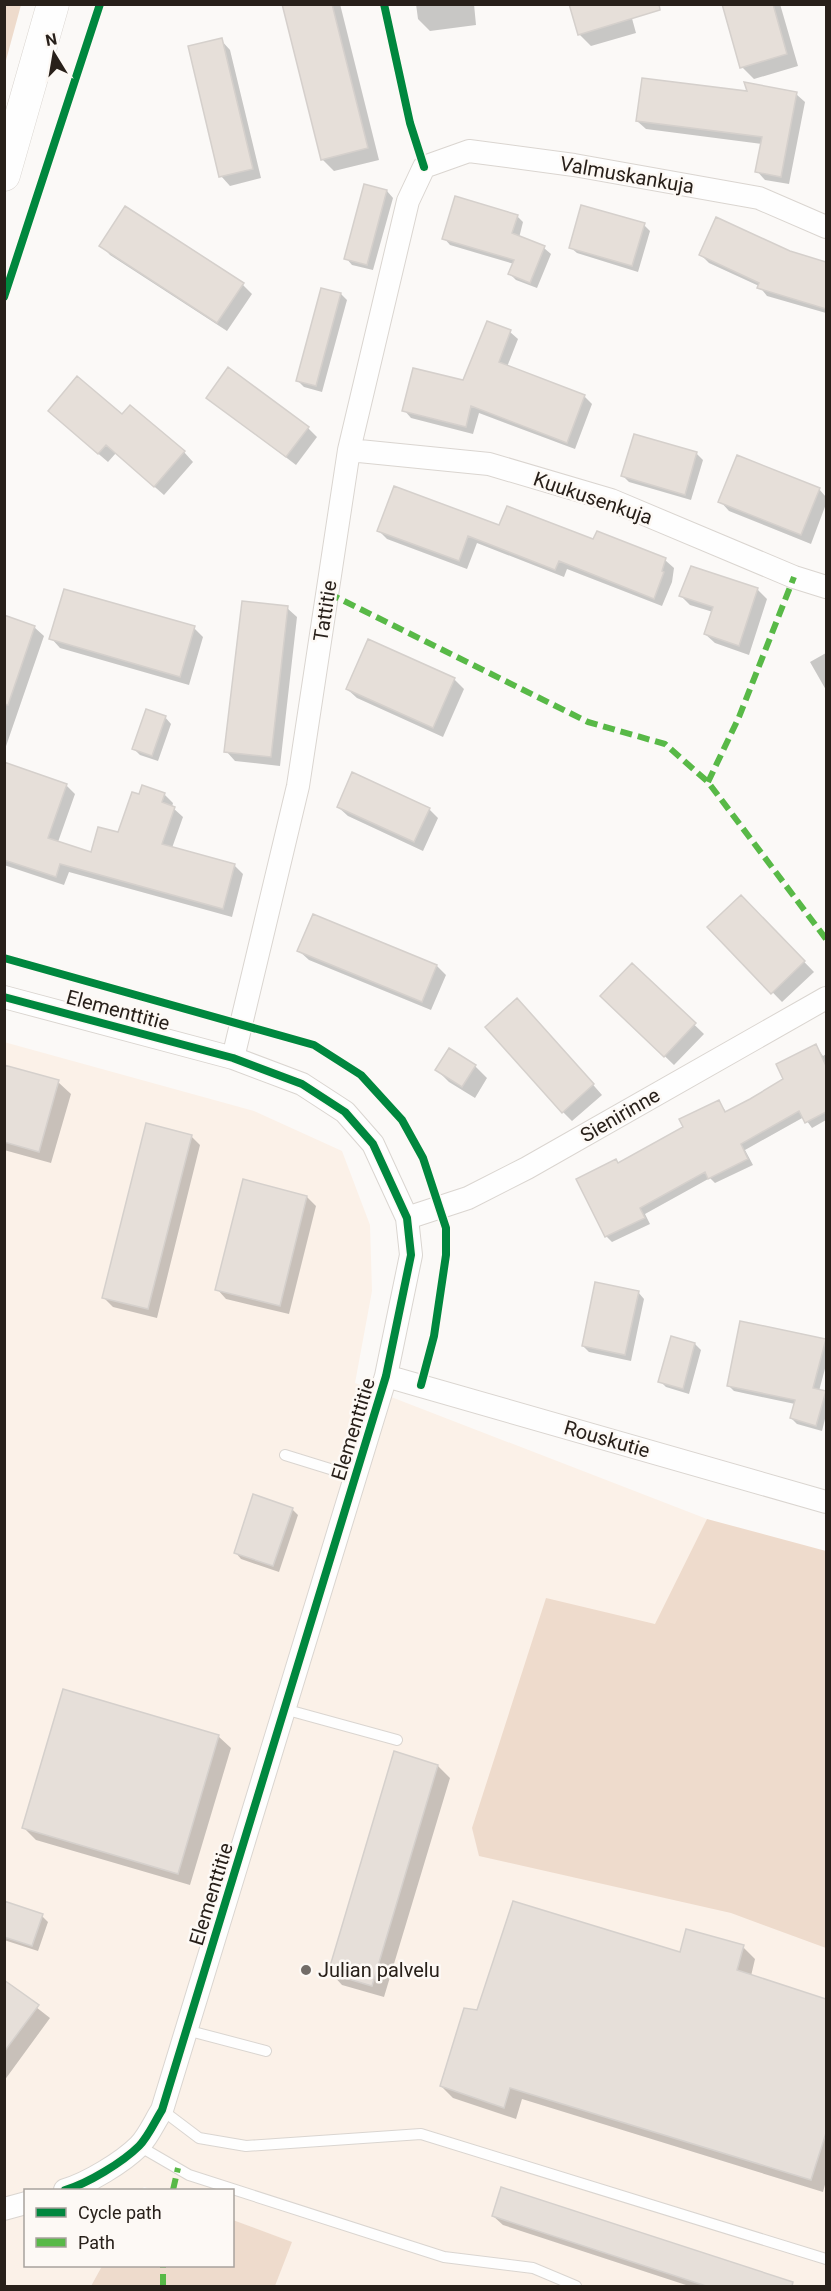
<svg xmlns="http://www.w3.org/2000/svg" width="831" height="2291" viewBox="0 0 831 2291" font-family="Roboto,sans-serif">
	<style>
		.built { fill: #fbf1e8 }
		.green { fill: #eedbcc }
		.shadow { fill: #0003 }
		.building { fill: #e6dfd9; stroke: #d5d0cc; stroke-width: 1.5 }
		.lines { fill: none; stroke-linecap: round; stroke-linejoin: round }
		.lane-casing { stroke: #dad5d0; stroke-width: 12 }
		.street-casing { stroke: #dad5d0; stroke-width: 24 }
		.secondary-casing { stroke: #dad5d0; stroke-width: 33 }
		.lane { stroke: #fefefe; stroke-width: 10 }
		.street { stroke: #fefefe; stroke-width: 22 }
		.secondary { stroke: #fefefe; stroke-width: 32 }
		.quiet { stroke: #58b947; stroke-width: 6; stroke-dasharray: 12 6; stroke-linecap: butt }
		.cycleway-casing { stroke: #fdf9f5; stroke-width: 11 }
		.cycleway { stroke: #00873e; stroke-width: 8 }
		.poi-dot { fill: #726c67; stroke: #fdf9f5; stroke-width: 2 }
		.labels { text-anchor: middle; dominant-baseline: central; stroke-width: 5; stroke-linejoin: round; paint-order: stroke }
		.street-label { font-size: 20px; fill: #28201a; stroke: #fdf9f5 }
		.poi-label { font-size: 20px; fill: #28201a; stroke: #fdf9f5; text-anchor: start }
	</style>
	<rect width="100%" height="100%" fill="#fbf9f7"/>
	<path class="built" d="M4,1042L254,1111L342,1151L370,1225L372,1291L355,1383L707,1519L671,1689L826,1735V2286H275L291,2242L233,2220L232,2190H154L144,2187L141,2190H26V2266H102L91,2286H5Z"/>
	<path class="green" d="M5,4L21,5L5,64L4,5Z
		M707,1519L826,1551V1948L731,1913L479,1856L472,1828L546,1598L655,1624Z
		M233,2220L292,2242L275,2286H91L102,2266H232Z"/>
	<path class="shadow" d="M283,4H340L379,160L334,171L322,159Z
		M416,4H474L476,25L430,31L418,19Z
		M628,4L636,33L591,46L579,34Z
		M723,4H780L798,66L754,79L742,67Z
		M221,40L230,50L261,178L230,186L221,176Z
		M749,93L796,94L805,102L789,184L765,180L757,171L762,144L646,129L637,121Z
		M366,186L387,191L393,198L373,270L352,265L346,258Z
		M517,216L523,222L519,238L544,248L551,254L537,288L516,280L510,274L514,264L450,245L444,238Z
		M644,225L650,231L638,272L577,253L570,247Z
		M101,245L243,285L252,294L227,331L110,255Z
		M789,253L826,264V313L767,296L759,286L709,263L701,255Z
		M341,294L347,300L322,392L304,387L298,381Z
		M488,323L510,332L518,339L507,367L584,396L592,404L575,449L479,413L473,434L411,418L404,410L464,382Z
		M207,397L308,428L317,437L296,465Z
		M122,416L184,452L193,462L164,495L116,453L108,462L59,420Z
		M696,453L703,460L691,500L629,482L623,476Z
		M819,489L826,497V504L811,544L729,511L720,501Z
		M500,527L594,541L665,560L674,568L672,582L662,606L567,569L564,577L477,543L467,569L387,539L379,531Z
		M692,568L758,590L767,599L749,655L715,643L705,634L713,612L690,605L681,596Z
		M287,608L297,617L280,766L235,761L226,751Z
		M4,617L34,627L44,636L4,752Z
		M194,628L203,637L189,685L60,648L51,638Z
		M826,653V690L810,662Z
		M454,679L464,689L443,737L357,698L347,689Z
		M165,717L171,724L158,761L140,755L134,749Z
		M66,785L75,794L58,842L92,854L164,794L173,803L172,807L183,817L172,848L234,865L243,874L232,917L69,872L64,885L4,865V825Z
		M338,807L429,809L438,818L423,851L348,816Z
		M741,897L814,972L782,1002L709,927Z
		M299,951L437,966L446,975L431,1010L309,960Z
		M632,965L704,1034L674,1065L602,996Z
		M527,1009L602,1095L572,1121L563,1112Z
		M816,1046L823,1056L826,1054V1120L812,1128L804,1117L745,1150L753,1165L715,1183L710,1178L645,1214L650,1224L612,1242L606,1236L616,1160L619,1164L685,1128L719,1102L727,1113L785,1080Z
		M475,1066L487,1078L475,1098L449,1082L437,1070Z
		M4,1067L58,1082L71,1094L51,1163L4,1150Z
		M191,1136L200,1145L157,1318L113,1307L104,1298Z
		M307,1197L316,1206L289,1314L226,1299L217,1289Z
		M638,1292L644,1299L631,1361L589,1352L583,1346Z
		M741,1323L826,1342V1365L819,1391L826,1394V1415L822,1431L797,1424L791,1418L795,1404L734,1391L728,1385Z
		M695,1344L701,1350L689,1394L666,1387L660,1381Z
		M292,1509L298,1515L279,1572L241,1559L235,1552Z
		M218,1736L231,1748L190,1885L36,1840L24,1828Z
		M438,1766L450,1778L384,1997L342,1985L330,1972Z
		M4,1903L42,1916L48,1922L38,1951L4,1940Z
		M743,1947L755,1959L751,1976L826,2001V2181L823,2192L522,2099L516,2119L453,2098L441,2086L478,2011L681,1954Z
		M4,1982L50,2018L4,2081Z
		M493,2216L779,2286H689L503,2225Z"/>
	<path class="building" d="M282,4H332L368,148L321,160Z
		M569,4H659L660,10L578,35Z
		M722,4H773L787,54L740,68Z
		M222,38L253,169L219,177L188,46Z
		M642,78L747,91L744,82L797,92L781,177L755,172L762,137L636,121Z
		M364,184L387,190L367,265L344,259Z
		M455,196L518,215L512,233L545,246L530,283L508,274L514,260L442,239Z
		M581,205L645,223L632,266L569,248Z
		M125,206L244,283L217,323L99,246Z
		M716,217L790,251L826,262V309L757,288L759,283L699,255Z
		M321,288L341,293L316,386L296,381Z
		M487,321L511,330L499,362L585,395L567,443L471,406L466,427L402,411L413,368L463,380Z
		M228,367L309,427L286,457L206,398Z
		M77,376L122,414L130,405L185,451L154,487L106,445L98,454L48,411Z
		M634,434L697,452L685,495L621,476Z
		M737,455L820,488L801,535L718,502Z
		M394,486L499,525L507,506L593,539L597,531L666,558L662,571L664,572L654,599L559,561L555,570L468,536L459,561L377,531Z
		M691,566L758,588L739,646L704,634L713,607L679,596Z
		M64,589L195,626L180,677L49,639Z
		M242,601L288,606L271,757L224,752Z
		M4,615L35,626L8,705L4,704Z
		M368,639L455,678L433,728L346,689Z
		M146,709L166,716L152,756L132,749Z
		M4,762L67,784L48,838L91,852L98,827L118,832L132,792L139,794L142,785L165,793L162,802L175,807L162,844L235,864L223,909L60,864L56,877L4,860Z
		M352,772L430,808L414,842L337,807Z
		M741,895L805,961L771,994L707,927Z
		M313,914L437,965L422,1002L297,951Z
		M632,963L696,1023L664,1057L600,996Z
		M517,998L594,1084L562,1113L485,1027Z
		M816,1044L826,1066V1112L805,1123L799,1111L741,1144L748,1159L708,1179L705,1172L640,1208L645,1218L605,1237L576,1179L616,1159L618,1163L683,1127L679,1119L719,1100L725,1112L750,1099L783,1079L776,1064Z
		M449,1048L476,1065L462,1087L435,1070Z
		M4,1065L59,1080L39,1152L4,1142Z
		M146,1123L192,1135L148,1309L102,1298Z
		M243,1179L307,1196L280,1306L215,1290Z
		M595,1282L639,1291L625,1355L582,1346Z
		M740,1321L826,1339L813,1388L826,1391L816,1426L790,1418L795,1400L727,1386Z
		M671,1336L695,1343L683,1389L658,1382Z
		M253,1494L293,1508L273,1566L234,1553Z
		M63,1689L219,1735L178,1874L22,1828Z
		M394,1751L438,1765L372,1986L328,1973Z
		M4,1901L43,1914L32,1946L4,1937Z
		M513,1901L680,1952L686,1929L744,1945L737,1970L826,1999V2133L811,2180L510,2088L504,2108L440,2086L464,2008L477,2010Z
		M4,1980L39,2005L4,2052Z
		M501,2187L793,2282L792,2286H706L492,2216Z"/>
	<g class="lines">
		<defs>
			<path id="lane" d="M285,1455L356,1477
				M284,1709L397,1740
				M186,2030L266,2051
				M162,2110L199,2138L246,2146L421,2134L826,2259
				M139,2146L189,2175L444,2257L533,2268L576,2286"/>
			<path id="street" d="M349,450L489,464L611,500L794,577L826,587
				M4,997L233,1058L302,1084L345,1112L373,1144L407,1218L411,1255L386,1376L162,2110C155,2121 148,2137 139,2146C123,2162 87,2184 65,2190
				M233,1058L298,786L349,450L408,201L424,167L469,151L574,165L759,198L826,227
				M407,1218L468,1198L527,1168L826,998
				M386,1376L826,1502
				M4,2209L26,2203"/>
			<path id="secondary" d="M4,175L53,4"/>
		</defs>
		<use href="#lane" class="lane-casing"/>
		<use href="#street" class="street-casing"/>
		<use href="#secondary" class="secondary-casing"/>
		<use href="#lane" class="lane"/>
		<use href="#street" class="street"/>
		<use href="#secondary" class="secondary"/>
		<path class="quiet" d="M328,593L588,722L665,744L708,782L826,939
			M708,782L739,717L794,577
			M173,2190L178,2168
			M163,2286V2266"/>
		<defs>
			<path id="cycleway" d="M384,4L410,123L424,167
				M4,297L100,4
				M4,958L314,1045L361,1075L402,1120L423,1158L446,1228V1255L434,1336L421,1385
				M4,997L233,1058L302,1084L345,1112L373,1144L407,1218L411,1255L386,1376L162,2110C155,2121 148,2137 139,2146C123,2162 87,2184 65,2190"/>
		</defs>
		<use href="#cycleway" class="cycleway-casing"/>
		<use href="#cycleway" class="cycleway"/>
	</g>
	<circle class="poi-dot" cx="306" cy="1970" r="6"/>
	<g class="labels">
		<g class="street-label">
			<text transform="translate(627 175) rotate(10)">Valmuskankuja</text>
			<text transform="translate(593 498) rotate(19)">Kuukusenkuja</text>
			<text transform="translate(325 611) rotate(-81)">Tattitie</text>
			<text transform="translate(118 1010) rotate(15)">Elementtitie</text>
			<text transform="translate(620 1115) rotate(-30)">Sienirinne</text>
			<text transform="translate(353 1429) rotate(-73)">Elementtitie</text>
			<text transform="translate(607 1439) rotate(16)">Rouskutie</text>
			<text transform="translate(211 1894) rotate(-73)">Elementtitie</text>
		</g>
		<g class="poi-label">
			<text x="318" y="1970">Julian palvelu</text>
		</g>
	</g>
	<rect width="831" height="2291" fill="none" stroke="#28201a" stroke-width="12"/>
	<rect x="24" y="2189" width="210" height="78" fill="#fdf9f5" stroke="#a8a29d" stroke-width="1.5"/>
	<rect x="36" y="2208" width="30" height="9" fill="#00873e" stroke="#a8a29d" stroke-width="1.5"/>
	<text x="78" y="2219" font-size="18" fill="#28201a">Cycle path</text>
	<rect x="36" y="2238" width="30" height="9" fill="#58b947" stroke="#a8a29d" stroke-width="1.5"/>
	<text x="78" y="2249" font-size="18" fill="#28201a">Path</text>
	<g transform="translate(54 54) rotate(349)" stroke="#fdf9f5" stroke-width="4.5" paint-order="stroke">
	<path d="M0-4.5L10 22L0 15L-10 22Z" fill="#28201a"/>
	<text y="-9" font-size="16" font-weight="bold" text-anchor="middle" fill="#28201a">N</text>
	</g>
</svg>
